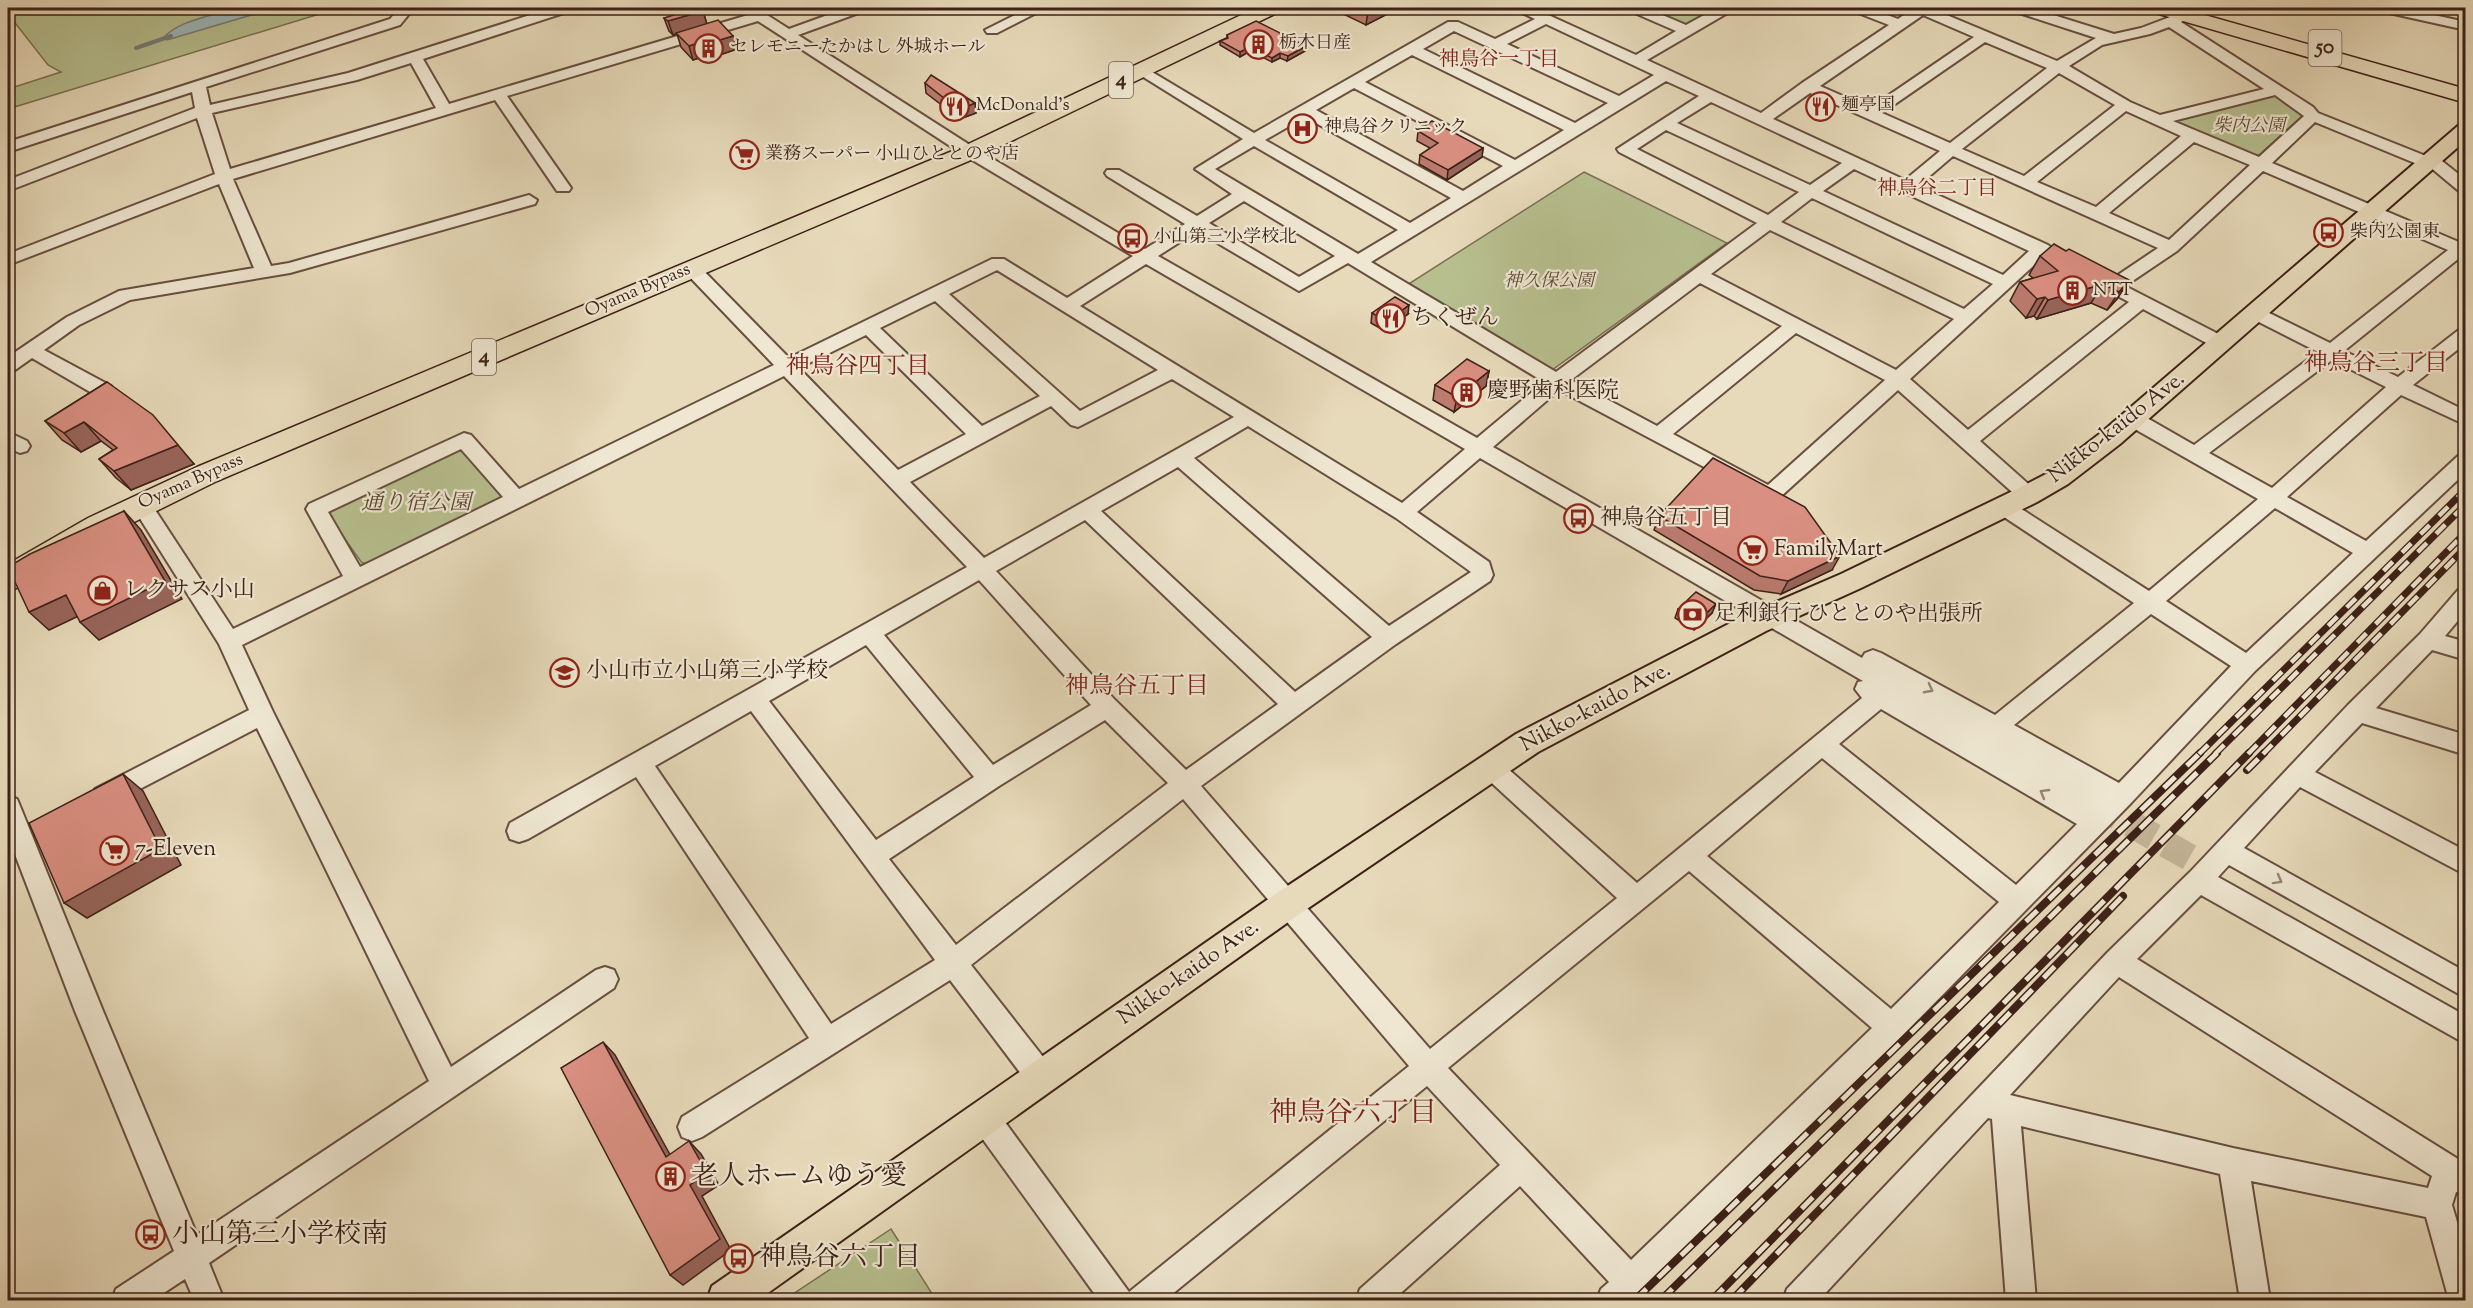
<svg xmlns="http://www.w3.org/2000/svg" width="2473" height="1308" viewBox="0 0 2473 1308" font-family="'Sorts Mill Goudy','Noto Serif JP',serif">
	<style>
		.green { fill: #b7bf8f; stroke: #7a7053; stroke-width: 1.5 }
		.water { fill: #9cb8bb; stroke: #767c79; stroke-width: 1.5 }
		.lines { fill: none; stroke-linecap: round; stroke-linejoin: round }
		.stream { stroke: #767c79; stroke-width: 4 }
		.minor-tunnel { stroke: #c5b599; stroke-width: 27; stroke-dasharray: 27 14; stroke-linecap: butt }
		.minor-casing { stroke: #684f40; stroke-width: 4 }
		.major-casing { stroke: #3d2117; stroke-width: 4 }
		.highway-casing { stroke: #3d2117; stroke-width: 3 }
		.minor { fill: #efe7d2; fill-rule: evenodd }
		.major { fill: #e7daba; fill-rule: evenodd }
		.highway { fill: #e7daba; fill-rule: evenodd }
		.rail-far1-casing { stroke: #3d2117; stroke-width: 7 }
		.rail-casing { stroke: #3d2117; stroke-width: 8 }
		.rail-far1 { stroke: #efe7d2; stroke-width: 4.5; stroke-dasharray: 13; stroke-linecap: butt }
		.rail { stroke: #efe7d2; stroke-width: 5; stroke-dasharray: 16; stroke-linecap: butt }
		.wall { fill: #bb7b6f; stroke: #3d2117; stroke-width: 1.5 }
		.shaded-wall { fill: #98645a; stroke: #3d2117; stroke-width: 1.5 }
		.building { fill: #d98f81; stroke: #3d2117; stroke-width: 1.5 }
		.oneway { stroke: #968474 }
		.labels { text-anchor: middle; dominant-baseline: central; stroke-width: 4.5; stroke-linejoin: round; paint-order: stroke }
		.far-poi-label { font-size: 18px; fill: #3d2117; stroke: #efe7d2; text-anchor: start }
		.far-park-label { font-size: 18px; font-style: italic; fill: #5c4835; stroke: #efe7d2 }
		.far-street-label { font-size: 18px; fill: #3d2117; stroke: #efe7d2 }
		.far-neighbourhood-label { font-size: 20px; fill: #7a1f14; stroke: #efe7d2 }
		.shield { fill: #efe7d2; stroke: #725c4f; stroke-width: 1.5 }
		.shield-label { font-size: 21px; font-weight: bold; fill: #3d2117 }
		.poi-label { font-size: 22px; fill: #3d2117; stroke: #efe7d2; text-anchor: start }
		.street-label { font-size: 22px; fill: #3d2117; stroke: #efe7d2 }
		.park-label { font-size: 22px; font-style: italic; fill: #5c4835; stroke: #efe7d2 }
		.neighbourhood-label { font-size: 24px; fill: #7a1f14; stroke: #efe7d2 }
		.near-poi-label { font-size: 27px; fill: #3d2117; stroke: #efe7d2; text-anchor: start }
		.near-neighbourhood-label { font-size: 28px; fill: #7a1f14; stroke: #efe7d2 }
	</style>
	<rect width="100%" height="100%" fill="#e7daba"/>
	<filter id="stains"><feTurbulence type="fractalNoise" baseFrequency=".00333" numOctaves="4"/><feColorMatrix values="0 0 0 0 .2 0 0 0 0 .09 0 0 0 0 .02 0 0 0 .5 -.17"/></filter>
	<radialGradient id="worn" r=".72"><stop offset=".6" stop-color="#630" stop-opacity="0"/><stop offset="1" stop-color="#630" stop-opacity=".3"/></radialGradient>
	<path class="green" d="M8,8H339L8,109V89L61,72L48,65L8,14Z
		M1642,8H1719L1687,27Z
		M2276,95L2302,111L2301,117L2259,155L2249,154L2177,122V117Z
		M1584,172L1727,243L1552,370L1407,285Z
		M466,445L505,492L502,502L376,563H362L327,514L331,507Z
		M891,1229L936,1300H784Z"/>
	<path class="water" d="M231,8H275L167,40L164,37C182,19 209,18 231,8Z"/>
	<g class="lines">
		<path class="stream" d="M136,48L171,36"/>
		<path class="minor-tunnel" d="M2095,803L2220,875"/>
		<defs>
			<path id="minor" d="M400,8H414L400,25L206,87L210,105L348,73L552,8H572L570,11L423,59L449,104L748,15L740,8H756L789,29L847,8H866L864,11L798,35L976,149L1145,249L1185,224L1107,176L1105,173L1107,170H1119L1197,216L1232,194L1195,169L1243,139L1137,73L1135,70L1142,66L1254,133L1448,22H1458L1495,39L1535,19L1518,11L1516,8H1533L1636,55L1676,31L1630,11L1628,8H1646L1686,25L1717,8H1733L1731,11L1647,60L1761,113L1802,83L1889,25L1853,11L1851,8H1869L1898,19L1914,8H1930L2057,61L2096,38L2013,11L2011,8H2031L2114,34L2141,28L2186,11L2193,15L2181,22L2313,107L2318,113L2426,156L2437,157L2466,180V194L2460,192L2430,167L2422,166L2315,122L2272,163L2466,245V256L2463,255L2344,351L2398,377L2460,329L2466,327V343L2413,385L2466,411V425L2401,395L2287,497L2366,541L2459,455L2466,453V472L2255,671L2131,803L1902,1036L1633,1300H1597L1601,1289L1609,1282L1520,1186L1393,1300H1356L1360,1289L1500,1165L1427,1086L1165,1300H1099L974,1127L970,1117L974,1107L984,1103L994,1107L1129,1292L1409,1066L1183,799L971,965L1051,1067L1055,1077L1051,1087L1041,1091L1031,1087L950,980L702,1137L692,1141L682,1137L678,1127L682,1117L809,1038L636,777L528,839L519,842L510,839L507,831L510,823L967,567L784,376L242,645L274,714L451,1067L596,970L605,967L614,970L618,979L614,988L209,1263L224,1300H194L185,1279L153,1300H112L116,1289L174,1251L75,1011L8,836V796L17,799L20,806L103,1011L197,1235L429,1081L257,728L113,803L104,806L95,803L92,796L95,789L249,710L219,644L134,509L131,504L134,499L141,497L148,499L233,629L343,576L306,509L309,504L464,433L471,435L519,489L774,365L685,272L682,268L685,264H697L789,358L992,259H1004L1067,298L1133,256L964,155L758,21L507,96L571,188L569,191H557L495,100L233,179L271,266L289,263L529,195L537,200L535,204L290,273L130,300L79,325L44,350L111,386L114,391L111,396L104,397L97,396L32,358L15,370L8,372V357L67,317L119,291L254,268L219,184L8,265V254L215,174L197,118L8,191V180L195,108L192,92L8,152V142L390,19ZM1923,15L1974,37L1870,108L1820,86ZM1546,24L1654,75L1619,96L1507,44ZM2169,27L2264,89L2160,115L2130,102L2069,66L2102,45L2150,34ZM1454,31L1608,103L1575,123L1423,49ZM1985,42L2047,68L1950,143L1882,113ZM1412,55L1564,130L1515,160L1365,82ZM411,63L436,108L230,169L212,113L357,80ZM2059,73L2115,105L2024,176L1962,149ZM1666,81L1699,96L1617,149L1619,152L1757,223L1556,372L1371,262ZM1354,88L1503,166L1463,191L1316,110ZM1810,93L1940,151L1905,180L1773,119ZM2275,95L2304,116L2259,157L2173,121ZM1711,102L1842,163L1810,185L1677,123ZM2126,111L2181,136L2096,207L2037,182ZM1305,117L1451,198L1410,223L1265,140ZM1666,130L1799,192L1768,215L1637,149ZM2194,142L2250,165L2169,240L2109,213ZM1254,146L1398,230L1358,254L1215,169ZM1953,156L2158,248L2112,279L2097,273L2091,274L2088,278L2091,282L2129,302L1968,430L1910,379L2043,257L2054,261L2060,260L2063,256L2048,245L1918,186ZM1854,169L2029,251L2003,275L1823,191ZM2263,171L2448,250L2330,343L2261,309H2249L2246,313L2249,317L2318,352L2194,445L2140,414L2133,412L2126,414L2123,419L2126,424L2258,499L2149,591L2009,501L2002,499L1995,501L1992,506L1995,511L2134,603L1995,715L1881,653L1873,650L1865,653L1862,658L1493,447L1559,390L1770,502L1777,500L1898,390L2021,500L2028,502L2035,500L2038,495L2035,490L1980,441L2143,309L2214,347H2228L2230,343L2228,339L2125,286L2177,251ZM1812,198L1993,284L1964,309L1781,222ZM1244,201L1335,256L1299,277L1209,223ZM1770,230L1954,319L1896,370L1711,274ZM1197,231L1299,291L1348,263L1544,382L1477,438L1158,256ZM1146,264L1465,449L1402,503L1080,306ZM997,270L1158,370L1080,411L949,294ZM1700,283L1782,326L1657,426L1571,380ZM935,301L1040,396L982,426L880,328ZM1796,333L1885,380L1768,485L1673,434ZM866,335L966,434L898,470L799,368ZM2332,360L2386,387L2272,488L2209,453ZM1172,379L1234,417L984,558L910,482L1051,406L1071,425L1078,427ZM1248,426L1396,518L1471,572L1389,626L1194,458ZM461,449L503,497L360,567L328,512ZM1480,458L1863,681L1858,682L1855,689L1862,698L1637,883L1498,760L1490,757L1482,760L1478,767L1482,774L1617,898L1430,1049L1201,786L1396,644L1490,581L1493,575L1489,562L1417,512ZM1178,467L1372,637L1295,692L1101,511ZM2275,508L2353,553L2246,653L2166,601ZM1085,520L1278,704L1186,770L1115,700L996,571ZM979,580L1091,705L993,765L884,635ZM2151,614L2231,666L2119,783L2014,725ZM866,645L974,777L876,840L769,701ZM1881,709L2077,824L2016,885L1839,744ZM751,711L935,960L831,1024L655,766ZM1105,720L1168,783L956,945L889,859L999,786ZM1822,758L1999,902L1891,1009L1707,856ZM1689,871L1872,1028L1631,1260L1448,1068Z
				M1029,8H1046L997,33H987L985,30Z
				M2378,8H2402L2466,22V30L2380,11Z
				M8,432L27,441L30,446L27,451L20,453L8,448Z
				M2466,588V611L2445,636L2466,642V660L2432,650L2376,708L2466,735V755L2362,723L2315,772L2466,851V875L2300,787L2244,848L2466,972V998L2229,865L2218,877L2466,1016V1044L2201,895L2137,959L2466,1164V1195L2456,1192L2452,1205L2466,1252V1300H2449L2426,1217L2251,1181L2270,1300H2240L2220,1174L2021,1126L2036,1300H2006L1992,1119L1988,1118L1819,1300H1783L1787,1289L2108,952L2190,872L2348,705L2420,634L2458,590ZM2119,977L2432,1176L2428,1188L2233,1148L2010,1095Z"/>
			<path id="major" d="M2466,123V140L2120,444L2068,484L2037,502L1861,588L1766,631L1538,752L1298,915L758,1300H707L712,1286L1274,895L1516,734L1746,615L1841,574L2019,488L2050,472L2102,432L2459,125Z"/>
			<path id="highway" d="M1256,8H1282L1279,12L978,157L217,481L110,534L19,587L8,591V564L88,518L197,467L962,147Z
				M2149,8H2180L2466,89V103L2152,12Z"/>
		</defs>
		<use href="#minor" class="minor-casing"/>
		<use href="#major" class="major-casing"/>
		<use href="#highway" class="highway-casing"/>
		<use href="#minor" class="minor"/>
		<use href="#major" class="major"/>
		<use href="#highway" class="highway"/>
		<defs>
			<path id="rail-far1" d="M2199,754L2466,489
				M2215,754L2466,504
				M2248,754L2466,532
				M2263,754L2466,547"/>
			<path id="rail" d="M2247,770L2264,753
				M1635,1300L2200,753
				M1661,1300L2217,753
				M1712,1300L2249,753
				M1732,1300L2123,896"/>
		</defs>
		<use href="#rail-far1" class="rail-far1-casing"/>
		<use href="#rail" class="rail-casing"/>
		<use href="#rail-far1" class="rail-far1"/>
		<use href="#rail" class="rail"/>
	</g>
	<path class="wall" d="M1331,8H1395V10L1366,25Z
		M703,11L707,24L733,36L737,49L708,59L705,56L693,60L681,47L677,34L673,35L669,31L664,18Z
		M1227,35L1305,51L1287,61L1280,58L1272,62L1250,51L1240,57L1220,45V41L1227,38Z
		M925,83L975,103L976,113L960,119L926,93Z
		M1418,131L1483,148L1482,157L1447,180L1419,164L1420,155L1430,148L1417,141Z
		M2066,251L2129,280L2117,299L2107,310L2091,303L2037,319L2034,316L2026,318L2010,301L2020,282L2033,278L2029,275L2040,256Z
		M1372,313L1408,314L1385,331L1371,323Z
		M1489,371L1486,386L1454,412L1433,400L1435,385Z
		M107,382L194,464L131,490L116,478L99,459L113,450L101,441L81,452L62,440L45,421Z
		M1659,516L1832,570L1781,594L1754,590L1654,530Z
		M1678,609L1712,613L1694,630L1675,618Z"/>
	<path class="shaded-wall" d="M1375,8H1395V10L1366,25L1368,11Z
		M703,11L707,25L673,35L668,21Z
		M733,36L737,49L708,59L703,45Z
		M701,42L705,56L693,60L689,46Z
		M1306,46L1305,51L1287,61L1288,56Z
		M1250,47V51L1240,57V52Z
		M1280,53V58L1272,62V58Z
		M975,103L976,113L960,119L959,110Z
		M1483,148L1482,157L1447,180L1448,170Z
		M2129,280L2117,299L2107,310L2119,292Z
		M2103,284L2091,303L2037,319L2048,300Z
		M2045,297L2034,316L2026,318L2037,299Z
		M1409,305L1408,314L1385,331L1386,322Z
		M1489,371L1486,386L1454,412L1457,397Z
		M84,422L101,441L81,452L64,433Z
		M178,445L194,464L131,490L114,471Z
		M124,511L141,530L182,599L99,640L80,622Z
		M1840,556L1832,570L1781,594L1788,581Z
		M66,595L85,613L49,630L29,612Z
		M1716,604L1712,613L1694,630L1698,621Z
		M123,774L143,791L181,865L87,918L64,903Z
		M603,1042L615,1055L678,1169L666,1157Z
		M689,1141L701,1154L719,1185L702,1196L731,1250L683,1285L670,1275L690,1185Z"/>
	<path class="building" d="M696,8H699L703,11L668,21L664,18Z
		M1359,8H1375L1368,11Z
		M718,20L733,36L703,45L701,42L689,46L676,33Z
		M1256,21L1306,46L1288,56L1280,53L1272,58L1250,47L1240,52L1220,41L1228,38L1227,35Z
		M931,75L975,103L959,110L925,83Z
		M1432,121L1483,148L1448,170L1420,155L1438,143L1418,131Z
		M2054,244L2066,251L2069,249L2129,280L2119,292L2103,284L2048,300L2045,297L2037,299L2020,282L2058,271L2040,256Z
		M1395,297L1409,305L1386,322L1372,313Z
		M1467,359L1489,371L1457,397L1435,385Z
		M107,382L153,415L178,445L114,471L99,459L117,448L84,422L64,433L45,421Z
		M1713,458L1805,507L1840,556L1788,581L1760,576L1659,516Z
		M124,511L165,581L80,622L66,595L29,612L8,567L30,554Z
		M1696,592L1716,604L1698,621L1678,609Z
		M123,774L161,849L64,903L29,823Z
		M603,1042L666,1157L689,1141L707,1173L690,1185L720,1239L670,1275L561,1068Z"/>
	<defs><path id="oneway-chevron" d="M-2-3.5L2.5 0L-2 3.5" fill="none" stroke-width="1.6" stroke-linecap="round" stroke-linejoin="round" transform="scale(1.5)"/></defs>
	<g class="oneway">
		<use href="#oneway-chevron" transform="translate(1929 689) rotate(28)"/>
		<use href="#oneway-chevron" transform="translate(2044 793) rotate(-150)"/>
		<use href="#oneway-chevron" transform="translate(2278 880) rotate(29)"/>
	</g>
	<defs>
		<symbol id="building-ring" viewBox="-11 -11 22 22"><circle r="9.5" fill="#efe7d2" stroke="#8f2418" stroke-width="1.5"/><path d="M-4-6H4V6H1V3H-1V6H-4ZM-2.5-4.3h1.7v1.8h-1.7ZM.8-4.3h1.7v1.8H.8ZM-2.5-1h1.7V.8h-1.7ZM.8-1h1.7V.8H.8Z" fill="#8f2418"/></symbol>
		<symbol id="restaurant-ring" viewBox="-11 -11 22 22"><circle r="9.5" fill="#efe7d2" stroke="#8f2418" stroke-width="1.5"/><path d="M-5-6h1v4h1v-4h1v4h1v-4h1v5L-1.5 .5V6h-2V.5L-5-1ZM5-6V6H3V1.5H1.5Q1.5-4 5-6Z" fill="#8f2418"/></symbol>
		<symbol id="hospital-ring" viewBox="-11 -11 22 22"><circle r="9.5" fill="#efe7d2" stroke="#8f2418" stroke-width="1.5"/><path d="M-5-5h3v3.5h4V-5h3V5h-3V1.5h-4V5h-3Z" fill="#8f2418"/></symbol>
		<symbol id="supermarket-ring" viewBox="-11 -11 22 22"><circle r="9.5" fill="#efe7d2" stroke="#8f2418" stroke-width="1.5"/><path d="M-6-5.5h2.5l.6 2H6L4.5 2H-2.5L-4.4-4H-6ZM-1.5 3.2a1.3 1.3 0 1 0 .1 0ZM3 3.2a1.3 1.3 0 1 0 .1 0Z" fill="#8f2418"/></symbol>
		<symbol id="bus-ring" viewBox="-11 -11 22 22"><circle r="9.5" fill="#efe7d2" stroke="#8f2418" stroke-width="1.5"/><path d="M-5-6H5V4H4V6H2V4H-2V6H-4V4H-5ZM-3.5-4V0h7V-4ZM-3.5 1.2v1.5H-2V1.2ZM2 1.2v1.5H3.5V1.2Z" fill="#8f2418"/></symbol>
		<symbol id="shop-ring" viewBox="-11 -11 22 22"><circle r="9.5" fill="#efe7d2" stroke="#8f2418" stroke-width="1.5"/><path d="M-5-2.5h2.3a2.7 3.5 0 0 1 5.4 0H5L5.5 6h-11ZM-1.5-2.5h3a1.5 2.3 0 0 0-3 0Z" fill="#8f2418"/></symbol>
		<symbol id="bank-ring" viewBox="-11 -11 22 22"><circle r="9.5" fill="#efe7d2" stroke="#8f2418" stroke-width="1.5"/><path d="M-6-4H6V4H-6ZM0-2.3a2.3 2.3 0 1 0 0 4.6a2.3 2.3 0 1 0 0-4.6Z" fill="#8f2418"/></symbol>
		<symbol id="school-ring" viewBox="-11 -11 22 22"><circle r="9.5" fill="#efe7d2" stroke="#8f2418" stroke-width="1.5"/><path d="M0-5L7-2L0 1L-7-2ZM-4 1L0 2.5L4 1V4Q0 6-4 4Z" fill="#8f2418"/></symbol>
	</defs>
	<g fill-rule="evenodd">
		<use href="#building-ring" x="1242" y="28" width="33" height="33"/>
		<use href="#building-ring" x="692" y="32" width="33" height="33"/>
		<use href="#restaurant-ring" x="938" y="90" width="33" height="33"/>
		<use href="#restaurant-ring" x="1804" y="90" width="33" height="33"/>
		<use href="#hospital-ring" x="1286" y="112" width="33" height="33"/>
		<use href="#supermarket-ring" x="728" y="138" width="33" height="33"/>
		<use href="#bus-ring" x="2312" y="216" width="33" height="33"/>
		<use href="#bus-ring" x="1116" y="222" width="33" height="33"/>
		<use href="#building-ring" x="2056" y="274" width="33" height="33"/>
		<use href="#restaurant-ring" x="1374" y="302" width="33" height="33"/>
		<use href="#building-ring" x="1450" y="376" width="33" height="33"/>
		<use href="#bus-ring" x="1562" y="502" width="33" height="33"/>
		<use href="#supermarket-ring" x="1736" y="534" width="33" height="33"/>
		<use href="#shop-ring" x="86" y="574" width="33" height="33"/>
		<use href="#bank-ring" x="1676" y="598" width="33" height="33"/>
		<use href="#school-ring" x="548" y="656" width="33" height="33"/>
		<use href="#supermarket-ring" x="98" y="834" width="33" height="33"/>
		<use href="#building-ring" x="654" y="1160" width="33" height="33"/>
		<use href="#bus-ring" x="134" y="1218" width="33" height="33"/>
		<use href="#bus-ring" x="722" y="1242" width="33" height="33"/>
	</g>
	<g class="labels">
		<g class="far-poi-label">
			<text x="1279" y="44">栃木日産</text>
			<text x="730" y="48">セレモニーたかはし 外城ホール</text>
			<text x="976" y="106">McDonald's</text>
			<text x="1841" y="106">麺亭国</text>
			<text x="1324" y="128">神鳥谷クリニック</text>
			<text x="765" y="155">業務スーパー 小山ひととのや店</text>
			<text x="2350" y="233">柴内公園東</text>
			<text x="1153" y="238">小山第三小学校北</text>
			<text x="2093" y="291">NTT</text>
		</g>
		<g class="far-park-label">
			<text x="2249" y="127">柴内公園</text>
			<text x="1549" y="282">神久保公園</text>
		</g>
		<g class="far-street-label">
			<text transform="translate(638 291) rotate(-23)">Oyama Bypass</text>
			<text transform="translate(191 482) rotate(-24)">Oyama Bypass</text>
		</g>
		<g class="far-neighbourhood-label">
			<text x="1499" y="60">神鳥谷一丁目</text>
			<text x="1937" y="189">神鳥谷二丁目</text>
		</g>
		<g class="shield">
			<rect x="2308.5" y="30" width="33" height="36" rx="4.5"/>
			<rect x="1109" y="62" width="24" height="36" rx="4.5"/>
			<rect x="472" y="339" width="24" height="36" rx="4.5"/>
		</g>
		<g class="shield-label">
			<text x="2325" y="48">50</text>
			<text x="1121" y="80">4</text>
			<text x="484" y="357">4</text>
		</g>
		<g class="poi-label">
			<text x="1411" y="319">ちくぜん</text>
			<text x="1487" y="392">慶野歯科医院</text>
			<text x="1600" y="519">神鳥谷五丁目</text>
			<text x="1774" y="550">FamilyMart</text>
			<text x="124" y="591">レクサス小山</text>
			<text x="1714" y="615">足利銀行 ひととのや出張所</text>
			<text x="586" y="672">小山市立小山第三小学校</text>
			<text x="135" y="850">7-Eleven</text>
		</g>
		<g class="street-label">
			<text transform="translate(2117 428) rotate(-38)">Nikko-kaido Ave.</text>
			<text transform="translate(1596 708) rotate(-28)">Nikko-kaido Ave.</text>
			<text transform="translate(1189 973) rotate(-35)">Nikko-kaido Ave.</text>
		</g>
		<g class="park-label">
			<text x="416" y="504">通り宿公園</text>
		</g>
		<g class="neighbourhood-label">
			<text x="2376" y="364">神鳥谷三丁目</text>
			<text x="858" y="367">神鳥谷四丁目</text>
			<text x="1137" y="687">神鳥谷五丁目</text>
		</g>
		<g class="near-poi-label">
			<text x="691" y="1177">老人ホームゆう愛</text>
			<text x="172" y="1235">小山第三小学校南</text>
			<text x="759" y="1258">神鳥谷六丁目</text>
		</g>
		<g class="near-neighbourhood-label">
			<text x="1353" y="1114">神鳥谷六丁目</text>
		</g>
	</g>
	<rect width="2473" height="1308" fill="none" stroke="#e7daba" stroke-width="30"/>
	<rect x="9" y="9" width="2455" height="1290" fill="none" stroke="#3d2117" stroke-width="3"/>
	<rect x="15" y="15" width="2443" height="1278" fill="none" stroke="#3d2117" stroke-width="1.5"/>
	<rect width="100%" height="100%" filter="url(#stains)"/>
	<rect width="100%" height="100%" fill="url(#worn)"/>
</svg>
